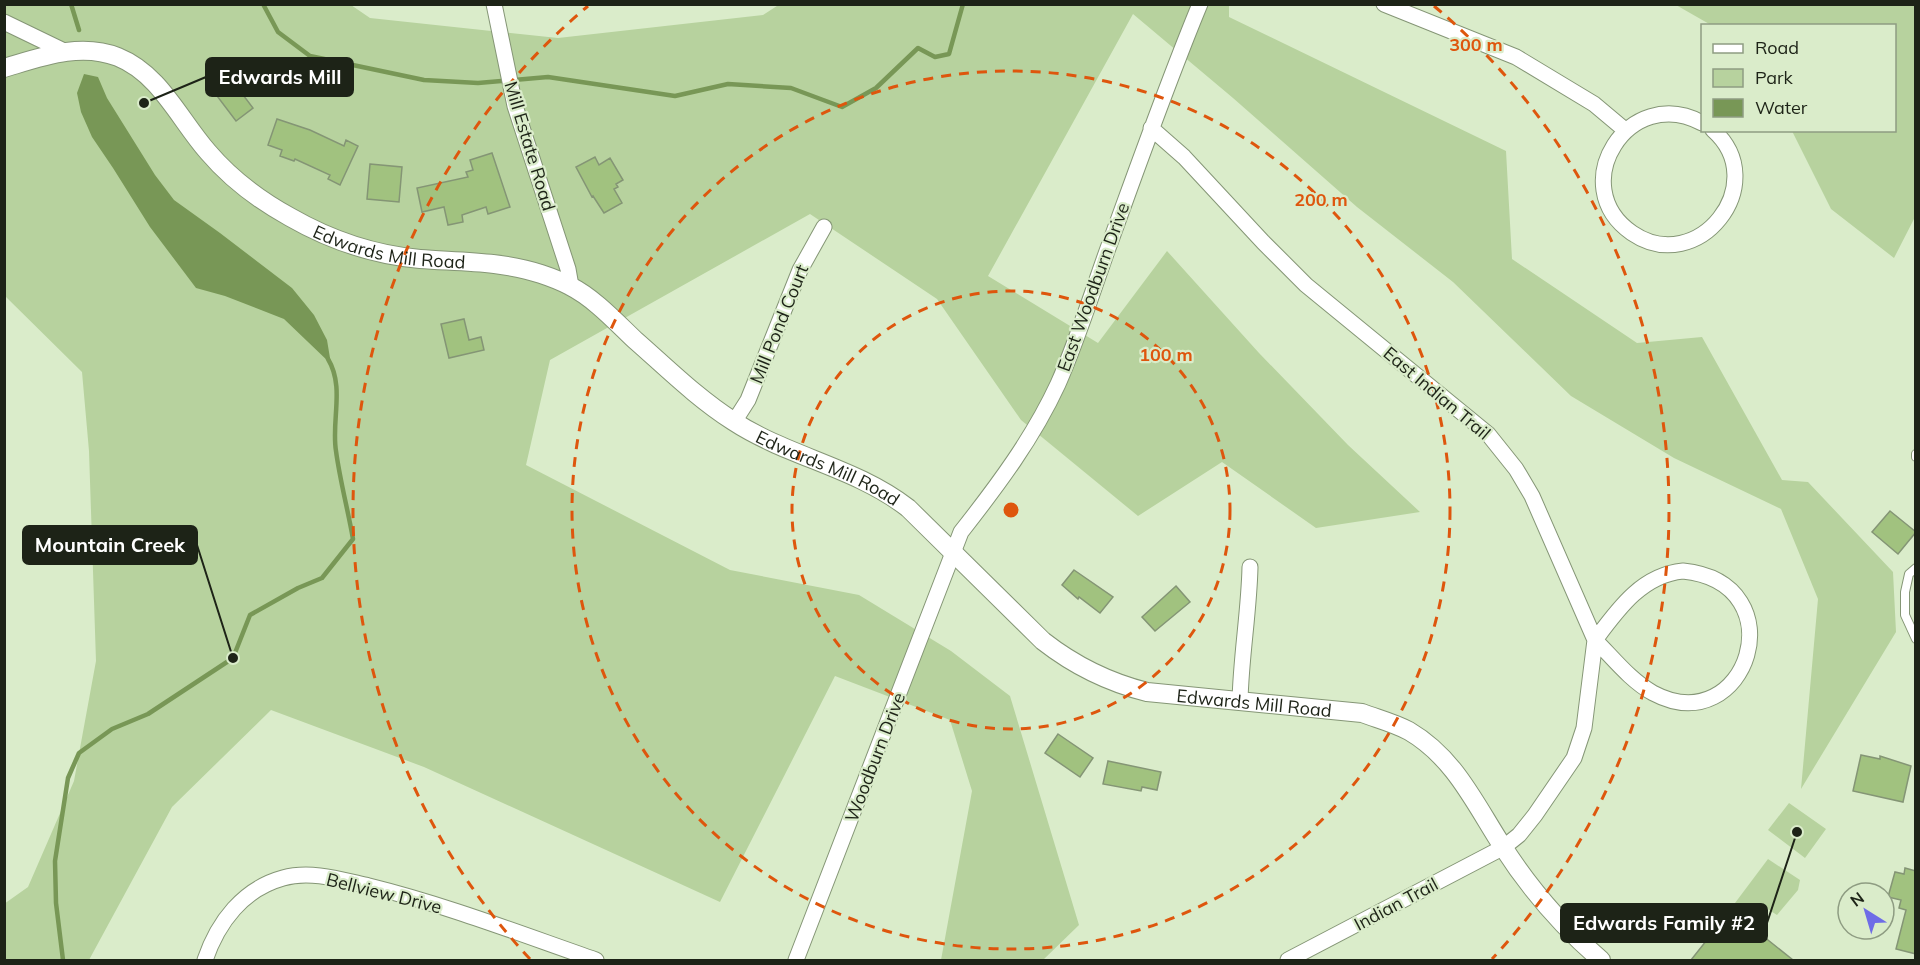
<svg xmlns="http://www.w3.org/2000/svg" width="1920" height="965" viewBox="0 0 1920 965" font-family="Mulish,sans-serif">
	<style>
		.green { fill: #b7d29e }
		.water { fill: #789756 }
		.lines { fill: none; stroke-linecap: round; stroke-linejoin: round }
		.stream { stroke: #789756; stroke-width: 4.5 }
		.building { fill: #a1c27f; stroke: #849575; stroke-width: 1.5 }
		.service-casing { stroke: #859676; stroke-width: 10 }
		.minor-casing { stroke: #859676; stroke-width: 17 }
		.tertiary-casing { stroke: #859676; stroke-width: 20 }
		.service { stroke: #fff; stroke-width: 8 }
		.minor { stroke: #fff; stroke-width: 15 }
		.tertiary { stroke: #fff; stroke-width: 18 }
		.ring { fill: none; stroke: #de560d; stroke-width: 3; stroke-dasharray: 10 8 }
		.labels { text-anchor: middle; dominant-baseline: central; stroke-width: 4.5; stroke-linejoin: round; paint-order: stroke }
		.street-label { font-size: 18px; fill: #1d2317; stroke: #daecca }
		.centre { fill: #de560d; stroke: #daecca; stroke-width: 3 }
		.ring-label { font-size: 18px; text-anchor: middle; font-weight: bold; fill: #de560d; stroke: #daecca; stroke-width: 4.5; stroke-linejoin: round; paint-order: stroke }
		.leader { fill: none; stroke: #1d2317; stroke-width: 2 }
		.callout-dot { fill: #1d2317; stroke: #daecca; stroke-width: 2 }
		.callout { fill: #1d2317; stroke: #1d2317; stroke-width: 2 }
		.callout-label { font-size: 20px; text-anchor: middle; font-weight: bold; fill: #fff }
	</style>
	<rect width="100%" height="100%" fill="#daecca"/>
	<path class="green" d="M780,4L1229,5V17L1506,151L1512,259L1637,343L1702,337L1782,480L1808,482L1893,572L1896,632L1801,789L1818,599L1781,509L1674,458L1571,396L1453,282L1357,207L1233,98L1133,14L988,276L1098,343L1167,251L1259,353L1348,445L1420,512L1316,528L1222,462L1138,516L1021,420L937,299L810,214L550,360L526,465L730,570L859,595L951,651L1010,696L1079,925L1043,960H941L972,791L950,720L835,676L720,902L424,767L271,710L172,807L89,960H5L4,904L28,887L74,781L96,661L89,451L82,372L5,296V5H351L370,18L558,38L763,15Z
		M1676,5H1915V217L1894,258L1831,209L1792,131L1894,130V26L1711,25Z
		M1789,803L1826,829L1805,858L1768,830Z
		M1768,859L1800,880L1798,890L1777,915L1766,908L1753,905L1746,912L1735,903Z"/>
	<path class="water" d="M84,74L98,77L107,98L155,175L174,200L220,233L292,288L314,315L327,340L331,364L284,319L225,296L196,288L150,227L113,168L92,137L81,112L77,93Z"/>
	<g class="lines">
		<path class="stream" d="M71,4L79,30
			M263,4L278,32L310,56L424,80L478,83L548,77L675,96L728,84L791,88L842,107L876,88L918,48L935,57L949,54L963,4
			M63,960L56,903L55,861L68,778L79,753L112,729L148,714L233,658L250,615L298,588L322,578L353,539C348,510 340,481 336,451C331,421 345,387 328,359"/>
	</g>
	<path class="building" d="M231,79L253,108L236,121L214,92Z
		M277,119L310,130L344,146L346,140L358,146L340,185L328,179L330,175L295,159L294,161L280,156L282,150L268,145Z
		M492,153L510,207L488,214L486,207L462,215L463,222L448,225L444,207L422,212L417,188L468,177L466,172L473,170L470,160Z
		M595,157L599,165L610,158L623,180L616,184L618,187L614,189L622,203L604,213L593,196L592,197L576,167Z
		M370,164L402,167L399,202L367,199Z
		M464,319L469,340L481,337L484,350L449,358L441,324Z
		M1890,511L1916,532L1898,554L1872,532Z
		M1074,570L1113,597L1100,613L1079,597L1078,599L1062,585Z
		M1176,586L1190,602L1155,631L1142,617Z
		M1058,734L1093,758L1080,777L1045,753Z
		M1861,755L1880,759V756L1911,766L1903,802L1853,791Z
		M1108,761L1161,772L1157,790L1142,787L1141,791L1103,784Z
		M1905,868L1916,871V954L1896,949L1906,910L1899,908L1901,900L1888,897L1895,872L1904,874Z
		M1733,907L1766,933L1763,936L1793,960H1691Z"/>
	<g class="lines">
		<defs>
			<path id="service" d="M1916,454V457
				M1916,568L1909,574L1905,592V615L1916,639"/>
			<path id="minor" d="M494,4L515,106L568,269L571,286
				M1384,4L1516,57L1594,104L1625,130
				M4,22L64,51
				M1702,123C1629,83 1564,186 1632,233C1698,278 1773,183 1713,130
				M1151,128L1184,157L1263,242L1306,285L1488,434L1516,469L1532,496L1595,640L1584,728L1574,758L1535,815L1519,835L1504,847L1288,960
				M734,422L748,400L800,270L824,227
				M1683,571C1799,583 1747,743 1653,693C1631,681 1613,658 1595,640C1618,609 1642,575 1683,571Z
				M1240,701C1241,656 1249,612 1250,567
				M205,960C218,922 243,889 283,878C311,870 342,880 369,886C446,905 521,934 596,960
				M796,960L961,532C998,485 1033,438 1058,384C1077,341 1091,296 1107,251C1137,169 1166,86 1200,4"/>
			<g id="tertiary">
				<path id="s1" d="M4,68C41,57 80,42 118,57C160,74 179,119 208,152C231,179 259,200 290,217C330,240 375,255 420,259C460,262 502,261 541,274C550,277 561,281 570,286C594,298 616,322 635,340C667,368 697,398 733,421C788,457 855,467 908,508L1043,641C1075,666 1107,682 1147,692L1362,713C1378,719 1394,723 1409,731C1455,758 1475,804 1503,847C1530,889 1564,928 1601,960"/>
			</g>
		</defs>
		<use href="#service" class="service-casing"/>
		<use href="#minor" class="minor-casing"/>
		<use href="#tertiary" class="tertiary-casing"/>
		<use href="#service" class="service"/>
		<use href="#minor" class="minor"/>
		<use href="#tertiary" class="tertiary"/>
	</g>
	<g class="ring">
		<circle cx="1011" cy="510" r="219"/>
		<circle cx="1011" cy="510" r="439"/>
		<path d="M530 959A658 658 0 0 1 588 6M1434 6A658 658 0 0 1 1492 959"/>
	</g>
	<g class="labels">
		<g class="street-label">
			<text transform="translate(530 146) rotate(73)">Mill Estate Road</text>
			<text stroke="none"><textPath href="#s1" startOffset="460">Edwards Mill Road</textPath></text>
			<text transform="translate(1093 287) rotate(-70)">East Woodburn Drive</text>
			<text transform="translate(779 324) rotate(-68)">Mill Pond Court</text>
			<text transform="translate(1437 393) rotate(40)">East Indian Trail</text>
			<text stroke="none"><textPath href="#s1" startOffset="964">Edwards Mill Road</textPath></text>
			<text stroke="none"><textPath href="#s1" startOffset="1468">Edwards Mill Road</textPath></text>
			<text transform="translate(875 757) rotate(-69)">Woodburn Drive</text>
			<text transform="translate(384 893) rotate(14)">Bellview Drive</text>
			<text transform="translate(1396 904) rotate(-28)">Indian Trail</text>
		</g>
	</g>
	<circle cx="1011" cy="510" r="9" class="centre"/>
	<g class="ring-label">
		<text x="1476" y="51">300 m</text>
		<text x="1321" y="206">200 m</text>
		<text x="1166" y="361">100 m</text>
	</g>
	<path class="leader" d="M144 103L206 77M233 658L197 545M1797 832L1767 923"/>
	<g class="callout-dot">
		<circle cx="144" cy="103" r="6"/>
		<circle cx="233" cy="658" r="6"/>
		<circle cx="1797" cy="832" r="6"/>
	</g>
	<g class="callout">
		<rect x="206" y="58" width="147" height="38" rx="6"/>
		<rect x="23" y="526" width="174" height="38" rx="6"/>
		<rect x="1561" y="904" width="206" height="38" rx="6"/>
	</g>
	<g class="callout-label">
		<text x="280" y="84">Edwards Mill</text>
		<text x="110" y="552">Mountain Creek</text>
		<text x="1664" y="930">Edwards Family #2</text>
	</g>
	<rect width="1920" height="965" fill="none" stroke="#1d2317" stroke-width="12"/>
	<rect x="1701" y="24" width="195" height="108" fill="#daecca" stroke="#8e9c82" stroke-width="1.5"/>
	<rect x="1713" y="44" width="30" height="9" fill="#ffffff" stroke="#8e9c82" stroke-width="1.5"/>
	<text x="1755" y="54" font-size="18" fill="#1d2317">Road</text>
	<rect x="1713" y="69" width="30" height="18" fill="#b7d29e" stroke="#8e9c82" stroke-width="1.5"/>
	<text x="1755" y="84" font-size="18" fill="#1d2317">Park</text>
	<rect x="1713" y="99" width="30" height="18" fill="#789756" stroke="#8e9c82" stroke-width="1.5"/>
	<text x="1755" y="114" font-size="18" fill="#1d2317">Water</text>
	<g transform="translate(1866 911) rotate(323)"><circle r="28" fill="#daecca" stroke="#8e9c82" stroke-width="1.5"/>
	<path d="M0-4.5L10 22L0 15L-10 22Z" fill="#6e6ce7"/>
	<text y="-9" font-size="16" font-weight="bold" text-anchor="middle" fill="#1d2317">N</text>
	</g>
</svg>
